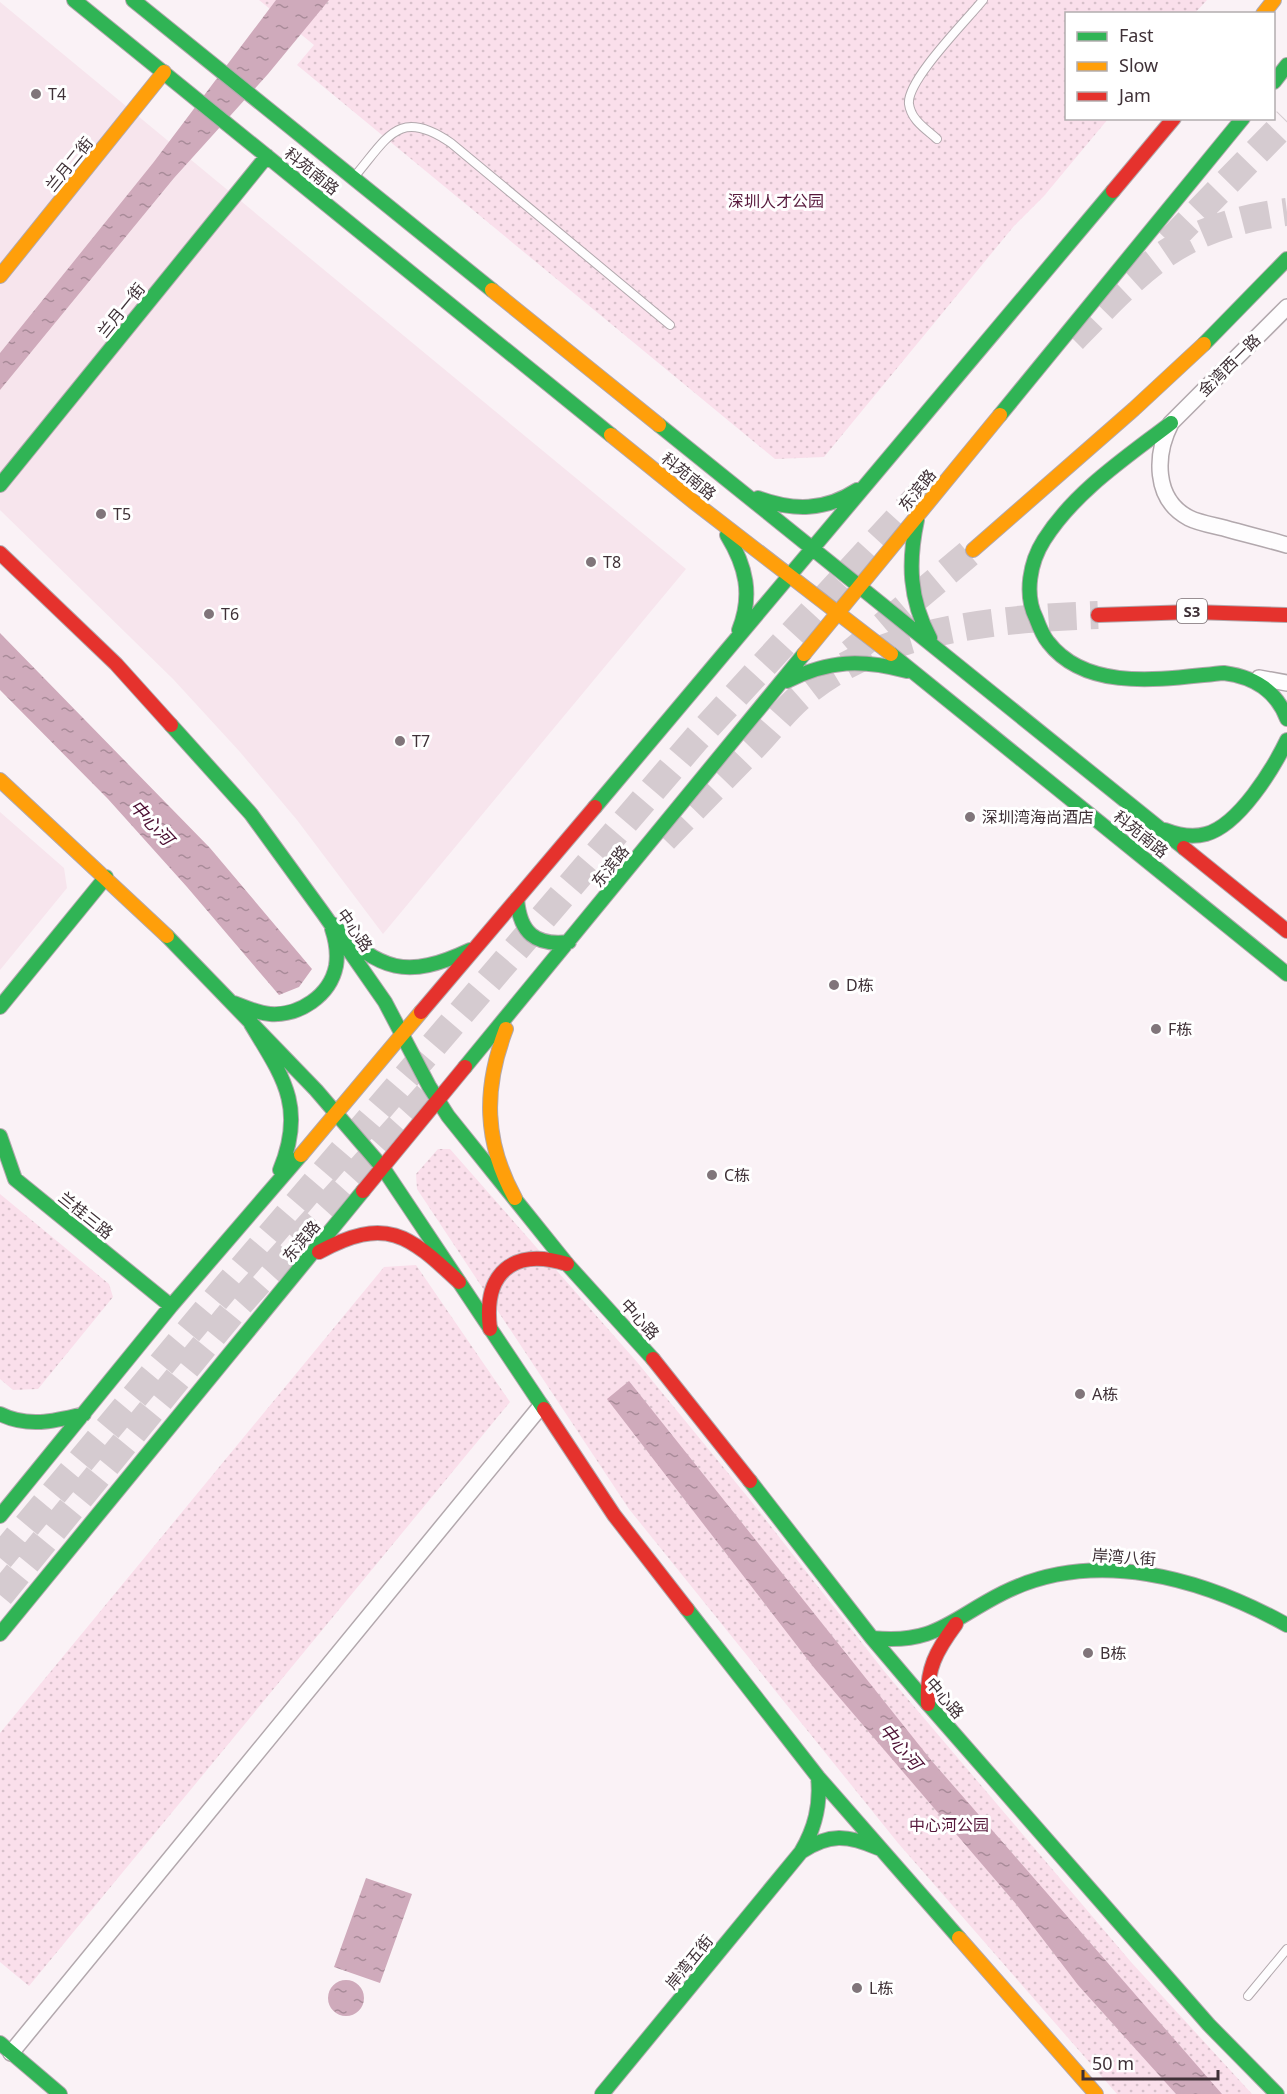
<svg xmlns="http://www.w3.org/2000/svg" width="1287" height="2094" viewBox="0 0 1287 2094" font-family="'Noto Sans','Noto Sans SC',sans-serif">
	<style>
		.built { fill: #f7e5ed }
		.park { fill: url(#park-dots) }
		.water { fill: url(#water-ripples) }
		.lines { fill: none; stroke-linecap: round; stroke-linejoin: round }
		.highway-tunnel { stroke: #d5cbd0; stroke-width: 28; stroke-dasharray: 28 14; stroke-linecap: butt }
		.lane-casing { stroke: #b2a8ad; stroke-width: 10 }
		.street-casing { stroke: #b2a8ad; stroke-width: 18 }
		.fast-casing { stroke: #b2a8ad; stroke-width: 16 }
		.slow-casing { stroke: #b2a8ad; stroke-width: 16 }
		.jam-casing { stroke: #b2a8ad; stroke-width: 16 }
		.lane { stroke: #fefdfe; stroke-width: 8 }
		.street { stroke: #fefdfe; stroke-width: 15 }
		.fast { stroke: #30b455; stroke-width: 14 }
		.slow { stroke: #ff9f0a; stroke-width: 14 }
		.jam { stroke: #e5322d; stroke-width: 14 }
		.poi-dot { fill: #80757a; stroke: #fff; stroke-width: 2 }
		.labels { text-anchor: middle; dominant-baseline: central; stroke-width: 6; stroke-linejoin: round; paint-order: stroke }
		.shield { fill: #fff; stroke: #796f73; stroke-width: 1.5 }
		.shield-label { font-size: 15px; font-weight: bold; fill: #3f3137 }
		.poi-label { font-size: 16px; fill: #3f3137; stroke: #fff; text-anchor: start }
		.street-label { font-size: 16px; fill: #3f3137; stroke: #fff }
		.park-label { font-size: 16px; fill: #57193c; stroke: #fff }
		.water-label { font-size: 18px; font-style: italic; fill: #4c0f32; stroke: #fff }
	</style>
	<defs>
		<pattern id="park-dots" width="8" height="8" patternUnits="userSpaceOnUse" patternTransform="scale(1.5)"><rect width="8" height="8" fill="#fadfeb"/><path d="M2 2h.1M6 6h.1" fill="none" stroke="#d7c0ca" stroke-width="1.8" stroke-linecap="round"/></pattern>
		<pattern id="water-ripples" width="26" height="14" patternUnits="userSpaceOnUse" patternTransform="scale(1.5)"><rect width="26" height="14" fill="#cfaabb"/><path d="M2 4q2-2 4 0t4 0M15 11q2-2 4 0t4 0" fill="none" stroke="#a98b99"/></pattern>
	</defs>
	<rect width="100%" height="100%" fill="#faf2f6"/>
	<path class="built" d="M0,2L686,569L383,934L297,820L240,752L173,679L0,510Z
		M0,812L64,868L67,888L0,970Z"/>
	<path class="park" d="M259,0H1207L1195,13L1066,14V118L1108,119L1044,196L1014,226L824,457L775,459L297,65L314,45Z
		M438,1149H450L637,1362L751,1501L884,1671L1131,1962L1252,2094H1117L898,1843L629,1509L417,1189L416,1174Z
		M0,1194L109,1284L113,1297L38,1389L13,1390L0,1379Z
		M416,1265L510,1402L29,1986L0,1962V1733L384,1267Z"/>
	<path class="water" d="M276,0H329L268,74L174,178L0,390V353L153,163Z
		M0,633L210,848L312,969L299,987L279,995L187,887L108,799L0,690Z
		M629,1381L931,1760L1222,2094H1176L1078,1985L1016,1904L815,1669L607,1399Z
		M366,1878L412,1894L380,1983L334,1967Z
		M328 1998a18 18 0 1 1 36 0a18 18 0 1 1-36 0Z"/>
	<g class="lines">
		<path class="highway-tunnel" d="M1169,242L1287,121
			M1073,339C1099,313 1124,285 1154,262C1192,232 1239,218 1287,212
			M851,653L973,550
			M664,839C695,807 726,775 756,744C771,728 784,711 800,697C880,628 997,619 1098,615
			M0,1558L227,1286L697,738L937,476
			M0,1595L232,1312L431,1091"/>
		<defs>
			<path id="lane" d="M937,139C926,129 911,120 909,104C906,81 967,20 983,0
				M355,176C388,137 399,107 451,143L670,325
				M1248,1996L1287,1949"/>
			<path id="street" d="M1287,307L1171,423C1155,454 1153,499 1189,518C1199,523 1212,525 1224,528C1245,534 1266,539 1287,545
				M1259,678L1287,683
				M11,2053L541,1406"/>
			<path id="fast" d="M74,0L611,435
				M133,0L492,290
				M1274,82L1287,65
				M1204,344L1287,259
				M1000,415L1243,118
				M1171,423C1127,457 1075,491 1044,540C1030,562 1024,594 1036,618C1039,626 1043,636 1048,642C1088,694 1168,678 1224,673C1254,677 1276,690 1287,719
				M659,425L1184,848
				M0,485L267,156
				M758,498C793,511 825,511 857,490
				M917,520C908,562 909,599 930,638
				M727,535C746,566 753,595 739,630
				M891,654L1287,974
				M787,681C830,660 861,659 907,671
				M171,725L251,814L323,913L385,1002L429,1086L448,1116L567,1264L653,1359
				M595,807L1113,191
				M1165,830C1178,835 1192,838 1206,834C1239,825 1273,769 1287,740
				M517,899C520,933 535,946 569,942
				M331,923C381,971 406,980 470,950
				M167,936L316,1090L383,1168L544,1409
				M234,1003C245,1007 257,1013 270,1014C299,1016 330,996 336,966C338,954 336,941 332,929
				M0,1007L106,877
				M251,1024C283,1077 306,1107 280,1170
				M465,1067L804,654
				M0,1136L15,1179L171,1306
				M0,1414C28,1428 55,1421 84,1414
				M750,1481L872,1638L928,1704L1209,2025L1277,2094
				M0,1516L171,1306L301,1155
				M687,1609L818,1777L959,1938
				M0,1634L363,1191
				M872,1638C935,1645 951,1619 1003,1593C1095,1547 1202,1578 1287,1625
				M801,1852C829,1833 848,1835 878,1848
				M0,2043L60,2094
				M602,2094L801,1852C815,1828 821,1805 818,1777"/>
			<path id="slow" d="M1263,14L1274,0
				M0,276L164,72
				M492,290L659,425
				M611,435L694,502L891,654
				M973,550L1134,409L1204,344
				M804,654L1000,415
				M0,780L167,936
				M506,1029C483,1089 484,1142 515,1198
				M301,1155L421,1012
				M959,1938L1096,2094"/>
			<path id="jam" d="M1113,191L1174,118
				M0,553L116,664L171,725
				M1098,615L1192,612L1287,615
				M1184,848L1287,931
				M421,1012L595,807
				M363,1191L465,1067
				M319,1252C386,1216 408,1234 459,1282
				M490,1329C483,1273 513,1247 567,1264
				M653,1359L750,1481
				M544,1409L614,1515L687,1609
				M928,1704C926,1669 936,1651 956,1624"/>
		</defs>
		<use href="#lane" class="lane-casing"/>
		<use href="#street" class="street-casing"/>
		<use href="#fast" class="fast-casing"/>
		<use href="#slow" class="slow-casing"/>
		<use href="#jam" class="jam-casing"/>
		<use href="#lane" class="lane"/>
		<use href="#street" class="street"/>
		<use href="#fast" class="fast"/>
		<use href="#slow" class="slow"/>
		<use href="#jam" class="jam"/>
	</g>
	<g class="poi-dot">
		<circle cx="36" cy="94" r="6"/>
		<circle cx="101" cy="514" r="6"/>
		<circle cx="591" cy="562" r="6"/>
		<circle cx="209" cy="614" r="6"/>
		<circle cx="400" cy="741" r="6"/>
		<circle cx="970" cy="817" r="6"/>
		<circle cx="834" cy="985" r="6"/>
		<circle cx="1156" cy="1029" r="6"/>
		<circle cx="712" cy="1175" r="6"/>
		<circle cx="1080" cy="1394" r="6"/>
		<circle cx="1088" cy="1653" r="6"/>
		<circle cx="857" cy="1988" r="6"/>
	</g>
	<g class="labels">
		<rect class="shield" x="1177" y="599" width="30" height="24" rx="4.5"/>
		<g class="shield-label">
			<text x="1192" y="611">S3</text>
		</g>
		<g class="poi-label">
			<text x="48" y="94">T4</text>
			<text x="113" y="514">T5</text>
			<text x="603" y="562">T8</text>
			<text x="221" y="614">T6</text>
			<text x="412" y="741">T7</text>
			<text x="982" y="817">深圳湾海尚酒店</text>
			<text x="846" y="985">D栋</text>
			<text x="1168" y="1029">F栋</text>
			<text x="724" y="1175">C栋</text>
			<text x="1092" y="1394">A栋</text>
			<text x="1100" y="1653">B栋</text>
			<text x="869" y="1988">L栋</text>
		</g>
		<g class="street-label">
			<text transform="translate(69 164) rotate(-51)">兰月二街</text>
			<text transform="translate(312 171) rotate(39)">科苑南路</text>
			<text transform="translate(121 310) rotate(-51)">兰月一街</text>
			<text transform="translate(1229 365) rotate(-45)">金湾西一路</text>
			<text transform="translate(689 476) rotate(39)">科苑南路</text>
			<text transform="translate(917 490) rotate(-51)">东滨路</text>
			<text transform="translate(1141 834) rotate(39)">科苑南路</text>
			<text transform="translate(610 866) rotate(-51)">东滨路</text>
			<text transform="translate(355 930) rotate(55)">中心路</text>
			<text transform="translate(86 1215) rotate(39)">兰桂三路</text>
			<text transform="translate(301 1241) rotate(-50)">东滨路</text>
			<text transform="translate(640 1319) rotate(48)">中心路</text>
			<text transform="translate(1124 1557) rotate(4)">岸湾八街</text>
			<text transform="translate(945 1698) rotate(49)">中心路</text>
			<text transform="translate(689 1962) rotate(-51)">岸湾五街</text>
		</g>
		<g class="park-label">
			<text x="776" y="201">深圳人才公园</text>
			<text x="949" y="1825">中心河公园</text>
		</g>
		<g class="water-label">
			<text transform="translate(152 822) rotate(47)">中心河</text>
			<text transform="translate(901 1746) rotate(50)">中心河</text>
		</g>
	</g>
	<rect x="1065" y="12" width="210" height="108" fill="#ffffff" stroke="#b2adaf" stroke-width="1.5"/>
	<rect x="1077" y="32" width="30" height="9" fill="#30b455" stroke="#b2adaf" stroke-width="1.5"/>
	<text x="1119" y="42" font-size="18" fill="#3f3137">Fast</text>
	<rect x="1077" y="62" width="30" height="9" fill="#ff9f0a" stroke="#b2adaf" stroke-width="1.5"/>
	<text x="1119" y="72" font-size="18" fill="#3f3137">Slow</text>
	<rect x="1077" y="92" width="30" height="9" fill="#e5322d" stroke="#b2adaf" stroke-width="1.5"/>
	<text x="1119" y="102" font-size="18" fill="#3f3137">Jam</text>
	<path d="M1083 2070v9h135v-9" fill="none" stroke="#3f3137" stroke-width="3"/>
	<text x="1092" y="2070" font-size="18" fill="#3f3137" stroke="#ffffff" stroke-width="4.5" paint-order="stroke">50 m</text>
</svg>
